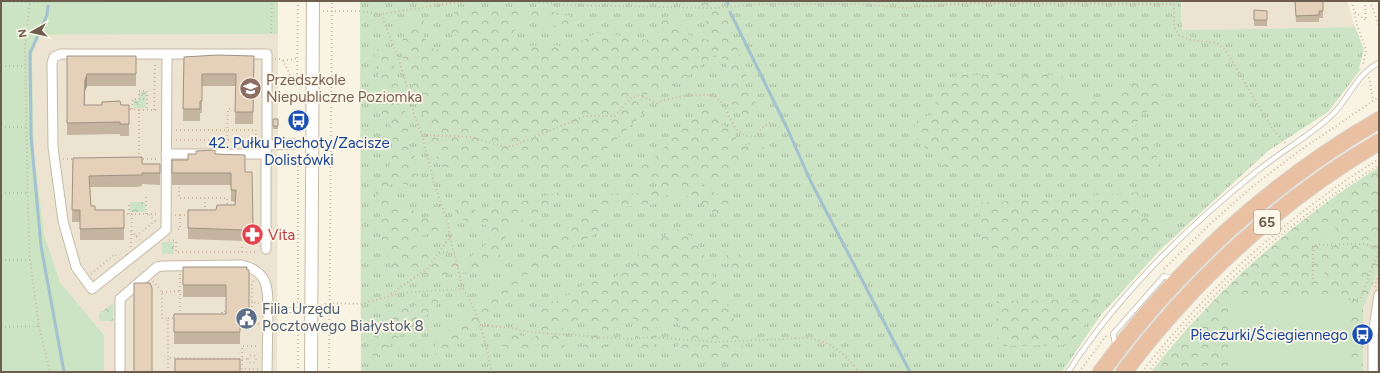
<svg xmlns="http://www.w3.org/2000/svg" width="1380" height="373" viewBox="0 0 1380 373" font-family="Figtree,sans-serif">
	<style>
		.residential { fill: #ece3d1 }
		.grass { fill: url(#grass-tufts) }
		.forest { fill: url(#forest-crowns) }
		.garden { fill: #cce3c4 }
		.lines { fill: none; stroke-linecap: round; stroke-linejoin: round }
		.stream { stroke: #a3c1cf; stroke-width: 3 }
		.lane-casing { stroke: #c5baa9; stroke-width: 6 }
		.street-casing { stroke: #c5baa9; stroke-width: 11 }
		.secondary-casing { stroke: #c7bba7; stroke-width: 14 }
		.highway-casing { stroke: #d9d5d1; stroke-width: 18 }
		.path { stroke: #cebaa2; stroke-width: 2; stroke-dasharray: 1 3; stroke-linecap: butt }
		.lane { stroke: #fff; stroke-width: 4.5 }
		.street { stroke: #fff; stroke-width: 9 }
		.secondary { stroke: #fff; stroke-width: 12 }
		.highway { stroke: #eac0a2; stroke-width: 16 }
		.wall { fill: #c5b4a0 }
		.shaded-wall { fill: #a09282 }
		.building { fill: #e5d1ba; stroke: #a09282 }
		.labels { text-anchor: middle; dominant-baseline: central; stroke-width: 3.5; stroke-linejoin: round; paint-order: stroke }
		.shield { fill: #fcf7e9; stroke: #988b7c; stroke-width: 1 }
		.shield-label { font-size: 14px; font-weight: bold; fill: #6d5d4d }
		.education-label { font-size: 15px; fill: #785e54; stroke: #fcf7e9; text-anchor: start }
		.transit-label { font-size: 15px; fill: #164399; stroke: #fcf7e9 }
		.health-label { font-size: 15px; fill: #be3a42; stroke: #fcf7e9; text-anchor: start }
		.service-label { font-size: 15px; fill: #4e5e75; stroke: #fcf7e9; text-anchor: start }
	</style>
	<defs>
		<pattern id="grass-tufts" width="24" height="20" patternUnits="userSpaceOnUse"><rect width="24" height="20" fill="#cce3c4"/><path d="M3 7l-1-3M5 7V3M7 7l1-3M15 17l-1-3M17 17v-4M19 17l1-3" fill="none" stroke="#aabba1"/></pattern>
		<pattern id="forest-crowns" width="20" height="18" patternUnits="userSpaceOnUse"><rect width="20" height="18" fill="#cce3c4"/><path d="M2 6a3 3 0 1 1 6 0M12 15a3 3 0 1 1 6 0" fill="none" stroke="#aabba1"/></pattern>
	</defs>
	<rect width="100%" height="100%" fill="#f8f3e3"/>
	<path class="residential" d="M1347,1L1355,27L1182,30V2Z
		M278,34L277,372H104V335L60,282L44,234L34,153L32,54L41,35Z
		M1379,268V372H1363V309Z"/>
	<path class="grass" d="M360,1H1218L1181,2L1182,30L1355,27L1364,50L1359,68L1361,69L1328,112L1268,151L1160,250L1100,316L1062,372H361Z"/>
	<path class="forest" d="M693,1H722L747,78L745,85L754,96L757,114L745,117L734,110L729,96L732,79L724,60L715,55C702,64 690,76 676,84C666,91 650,90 641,98L644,113L584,170L479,175L440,166L400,49L410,18L424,19V37L434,50L445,49L453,39L450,30L454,12L497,6L541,9L570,16V34L541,18L520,17L514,27L519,46L574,45L598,32L648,40L659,32V19L677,14L682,33L707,40V23Z
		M381,47L389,55L396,70L400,100L409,120L407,145L419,163L417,182L408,185L394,181L386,191L393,206L407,203L418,216L440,222L442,231L415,237L417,249L430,247L445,260H467L486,244L491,232L486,225L471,223L457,217L452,200L461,195L469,202L478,214L485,210L495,197H507L517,203L560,192L556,201L545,212L531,213L523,218L521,227L514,225L506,230L505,246L496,260L487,267L473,273L443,275L430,278L410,266L392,270L382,239L380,215L376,192V181L389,167L392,156L393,130L381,113L377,95L380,84L374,52Z
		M957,75H1061L1073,88L1088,101L1112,95L1137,82L1163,83L1162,108L1141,113L1132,134L1156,146L1158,167H941V162L935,151C916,146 918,141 914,123L922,117L932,115L939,91Z
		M139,92H146V108H134V100H139Z
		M710,104L718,108L719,124L733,129L739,147L754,143L765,148L753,154L729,174L699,182L708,190L727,197L732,211L722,220L700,202L675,191L651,205L618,207L601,216L599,232L531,271L444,355H437L432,351L439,340L452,325L497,288L516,269L538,257L554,242L558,241L586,206L608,194L647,193L659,188L657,180L635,181L626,179L643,164L654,158L674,137L684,122Z
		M1379,167V268L1363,309V372H1151C1215,291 1291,222 1379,167Z
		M1143,192L1140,215L1162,225L1151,250L982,248L979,203Z
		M130,202H145V212H130Z
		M676,229L695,238L744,340L740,357L725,364L692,363L674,349L681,343L685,334L674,317L662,320L653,347L638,354L633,316L621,317L611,331L607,345L596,353L582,344L591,323C580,318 572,319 563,327L562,336L565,348L513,353L497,342L511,331L519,335L535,339L539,321L540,303L557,301L592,280L615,277L629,269L645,247Z
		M162,242H174V254H162Z
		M730,248L737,251L742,268L735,273L729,264L725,252Z
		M436,296L440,299L434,311L414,323L376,358L371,354L373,344L388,323L387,313L391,308L399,306L408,309C420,304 422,298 436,296Z
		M1107,299L1067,345L998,346L996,301Z
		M113,303V321H99V314Z"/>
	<path class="garden" d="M1,1H278V34L41,35L32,54L34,153L44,234L60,282L104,335V372H1Z
		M1321,228H1336V243H1322Z
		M1358,259H1366V272H1358Z
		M1314,269H1324L1325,280H1314Z
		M1349,294L1350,372H1228V295Z"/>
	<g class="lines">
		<path class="stream" d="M727,1L728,4
			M48,6L47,15L30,53L31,136L41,246L64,372
			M730,12L787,128L811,182L910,372"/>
		<defs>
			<path id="lane" d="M294,144H311
				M278,310H310
				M1116,347L1113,334L1164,276L1174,279
				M1068,372C1118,295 1185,229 1256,172C1280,152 1308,137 1331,116C1349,99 1356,74 1379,63"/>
			<path id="street" d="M167,55L166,230L92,289L76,267L63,221L53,147L52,63L54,57L61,54H267V145
				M166,154H266
				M266,249V154L267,145L294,144
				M120,372V299L157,267L163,266L241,265C268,271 268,287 268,311L278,310
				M267,372L268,311
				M1373,372V335L1379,295"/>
			<path id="secondary" d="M311,372L313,1"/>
			<path id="highway" d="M1101,372C1175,270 1270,183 1379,120
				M1124,372C1192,281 1281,199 1379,142"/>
		</defs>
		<use href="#lane" class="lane-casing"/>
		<use href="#street" class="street-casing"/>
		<use href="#secondary" class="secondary-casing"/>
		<use href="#highway" class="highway-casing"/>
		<path class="path" d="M531,1L564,5L715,8L760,4H856L908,8L967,3L1174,4V27L1179,35L1191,40L1217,43L1226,51L1272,128L1285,143
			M1352,1L1357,25L1366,50L1363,65
			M1365,1L1366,20
			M1370,1L1379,26
			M1,2L272,1
			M323,11H358L381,14L466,1
			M1355,12L1366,20
			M381,14L400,63L415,117L422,135L434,183L448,224L450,237L427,269L389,295
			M271,33L272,2
			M275,59H282L297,88
			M283,61L298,58
			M1,66H25
			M1369,77L1373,100
			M297,86L298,1
			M139,99V91H147V99
			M126,109L139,110V158
			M132,109L133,99H147V110
			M139,110H158
			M154,110L155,63
			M1,127H26
			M176,130H256V145
			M422,135L470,137L506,147L512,146L585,116H615L632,97L641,96L657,103C676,95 694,95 714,95C718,99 722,103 725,107C731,121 737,139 756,136L763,127L772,121
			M176,140H256
			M227,140L228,109H231
			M63,159H74
			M139,159H158
			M179,183V198H227V207
			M1,193H27
			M205,211V198
			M123,214H132
			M129,214V202
			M146,214V197H148
			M175,215H180V229H175
			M180,215H190
			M131,231L140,240
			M136,236L155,221L149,214
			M450,237L463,289
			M169,240L176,241V252H257
			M131,247L132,214H158
			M242,252V244
			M439,253L447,252L455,255
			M1,260H30
			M1164,269L1210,224L1253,186L1299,151L1379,97
			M91,274L115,254L118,258
			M1313,279V245L1365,244L1379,249
			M153,281L162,292V318H168V358L248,359
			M254,281L252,283V302L259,303
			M1375,287L1379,271
			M162,292L180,291
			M1349,299H1360L1379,250
			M252,302V324H259
			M298,303V152
			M321,305L330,303L361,304L401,293L463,289C480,313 485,344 492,372
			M180,315V274
			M222,317V311H226
			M168,318H177
			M480,325L512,328L527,332L630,339L652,337L714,342L806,338C831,341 844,353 859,372
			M39,326L50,372
			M1,327L39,326L30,260L28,210L25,44L30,1
			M248 359a4 4 0 1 1 8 0a4 4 0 1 1-8 0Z
			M258,369H242V346H258
			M168,372V358
			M298,372V317
			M329,372L332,1
			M1079,372L1106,336
			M1142,372C1208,287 1288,215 1379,159
			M1148,372C1211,290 1291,219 1379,165"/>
		<use href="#lane" class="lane"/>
		<use href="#street" class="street"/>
		<use href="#secondary" class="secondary"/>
		<use href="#highway" class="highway"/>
	</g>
	<path class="wall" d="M1295,1H1323V18H1319V22H1296Z
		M1254,10L1267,11V26H1254Z
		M67,56H136V86H87L85,91V105H129V136H120V134L67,135Z
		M184,57L254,68L253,124H235L236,86H202V113H200V121H183Z
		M273,119H278V129H273Z
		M215,154L245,172L253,237L245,241L188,239V210H216L235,205V202L231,201V185H172V160H188Z
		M73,158L142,164H160V185L142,184V186L136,187H90L91,206L95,210H124V240H80V222H72Z
		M183,267L249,270V327H240V344H174V314H226V297H183Z"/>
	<path class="shaded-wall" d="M87,74V86L85,91L84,117L85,80Z
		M253,225V237L245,241V230Z"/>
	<path class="building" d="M1295,1H1323V11H1319V15L1296,16Z
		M1254,10L1267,11V20H1254Z
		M217,55L254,56L253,112H235L236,74H202V101H200V109H183L184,57Z
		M67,56H136V74H87L85,80L84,105H102V102L120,101L121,105H129V124H120V122L67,123Z
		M273,119H278V126H273Z
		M215,150V154L245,155V172H252L253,225L245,230L188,228V210H216L217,205H235L236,190H231V173H172V160H188V154H196V151Z
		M142,157V164H160V173H142V175H136L89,176L91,206H95V210H124V228L80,229V210H72L73,158Z
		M183,267H247V270H249V315H240V332H174V314H226V285H183Z
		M134,283H150L152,288V372H134Z
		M175,359H240V372H175Z"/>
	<defs>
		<symbol id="school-disc" viewBox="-11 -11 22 22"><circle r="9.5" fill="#8d6e63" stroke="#fcf7e9"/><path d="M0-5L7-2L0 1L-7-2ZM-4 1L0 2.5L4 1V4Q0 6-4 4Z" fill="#fff"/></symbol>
		<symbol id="bus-disc" viewBox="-11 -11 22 22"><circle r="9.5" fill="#1a4fb4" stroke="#fcf7e9"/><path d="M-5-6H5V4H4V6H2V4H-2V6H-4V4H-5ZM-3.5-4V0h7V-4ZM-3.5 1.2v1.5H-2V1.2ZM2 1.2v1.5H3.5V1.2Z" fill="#fff"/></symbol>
		<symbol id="pharmacy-disc" viewBox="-11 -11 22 22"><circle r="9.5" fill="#e0444e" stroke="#fcf7e9"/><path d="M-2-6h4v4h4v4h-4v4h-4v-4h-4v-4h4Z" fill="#fff"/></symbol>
		<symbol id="civic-disc" viewBox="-11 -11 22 22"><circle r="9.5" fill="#5c6f8a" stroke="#fcf7e9"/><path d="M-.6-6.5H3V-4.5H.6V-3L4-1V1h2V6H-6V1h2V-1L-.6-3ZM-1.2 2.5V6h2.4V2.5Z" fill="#fff"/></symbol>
	</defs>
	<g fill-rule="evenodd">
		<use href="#school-disc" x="238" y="76" width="25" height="25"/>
		<use href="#bus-disc" x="286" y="108" width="25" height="25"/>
		<use href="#pharmacy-disc" x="240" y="222" width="25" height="25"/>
		<use href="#civic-disc" x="234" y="306" width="25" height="25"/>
		<use href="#bus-disc" x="1350" y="322" width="25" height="25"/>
	</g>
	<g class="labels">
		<rect class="shield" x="1254" y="210" width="26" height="24" rx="3"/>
		<g class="shield-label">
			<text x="1267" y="222">65</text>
		</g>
		<g class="education-label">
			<text x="266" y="80">Przedszkole<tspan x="266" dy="17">Niepubliczne Poziomka</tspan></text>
		</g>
		<g class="transit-label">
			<text x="299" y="143">42. Pułku Piechoty/Zacisze<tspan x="299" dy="17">Dolistówki</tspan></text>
			<text x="1348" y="335" text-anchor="end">Pieczurki/Ściegiennego</text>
		</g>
		<g class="health-label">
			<text x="268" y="235">Vita</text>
		</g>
		<g class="service-label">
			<text x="262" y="309">Filia Urzędu<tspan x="262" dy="17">Pocztowego Białystok 8</tspan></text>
		</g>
	</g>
	<rect width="1380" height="373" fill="none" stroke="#6d5d4d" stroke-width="4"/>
	<g transform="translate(32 32) rotate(262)" stroke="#fcf7e9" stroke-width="3" paint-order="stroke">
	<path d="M0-3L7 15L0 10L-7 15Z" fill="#6d5d4d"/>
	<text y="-6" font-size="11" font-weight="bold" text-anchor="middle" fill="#6d5d4d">N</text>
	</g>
</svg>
